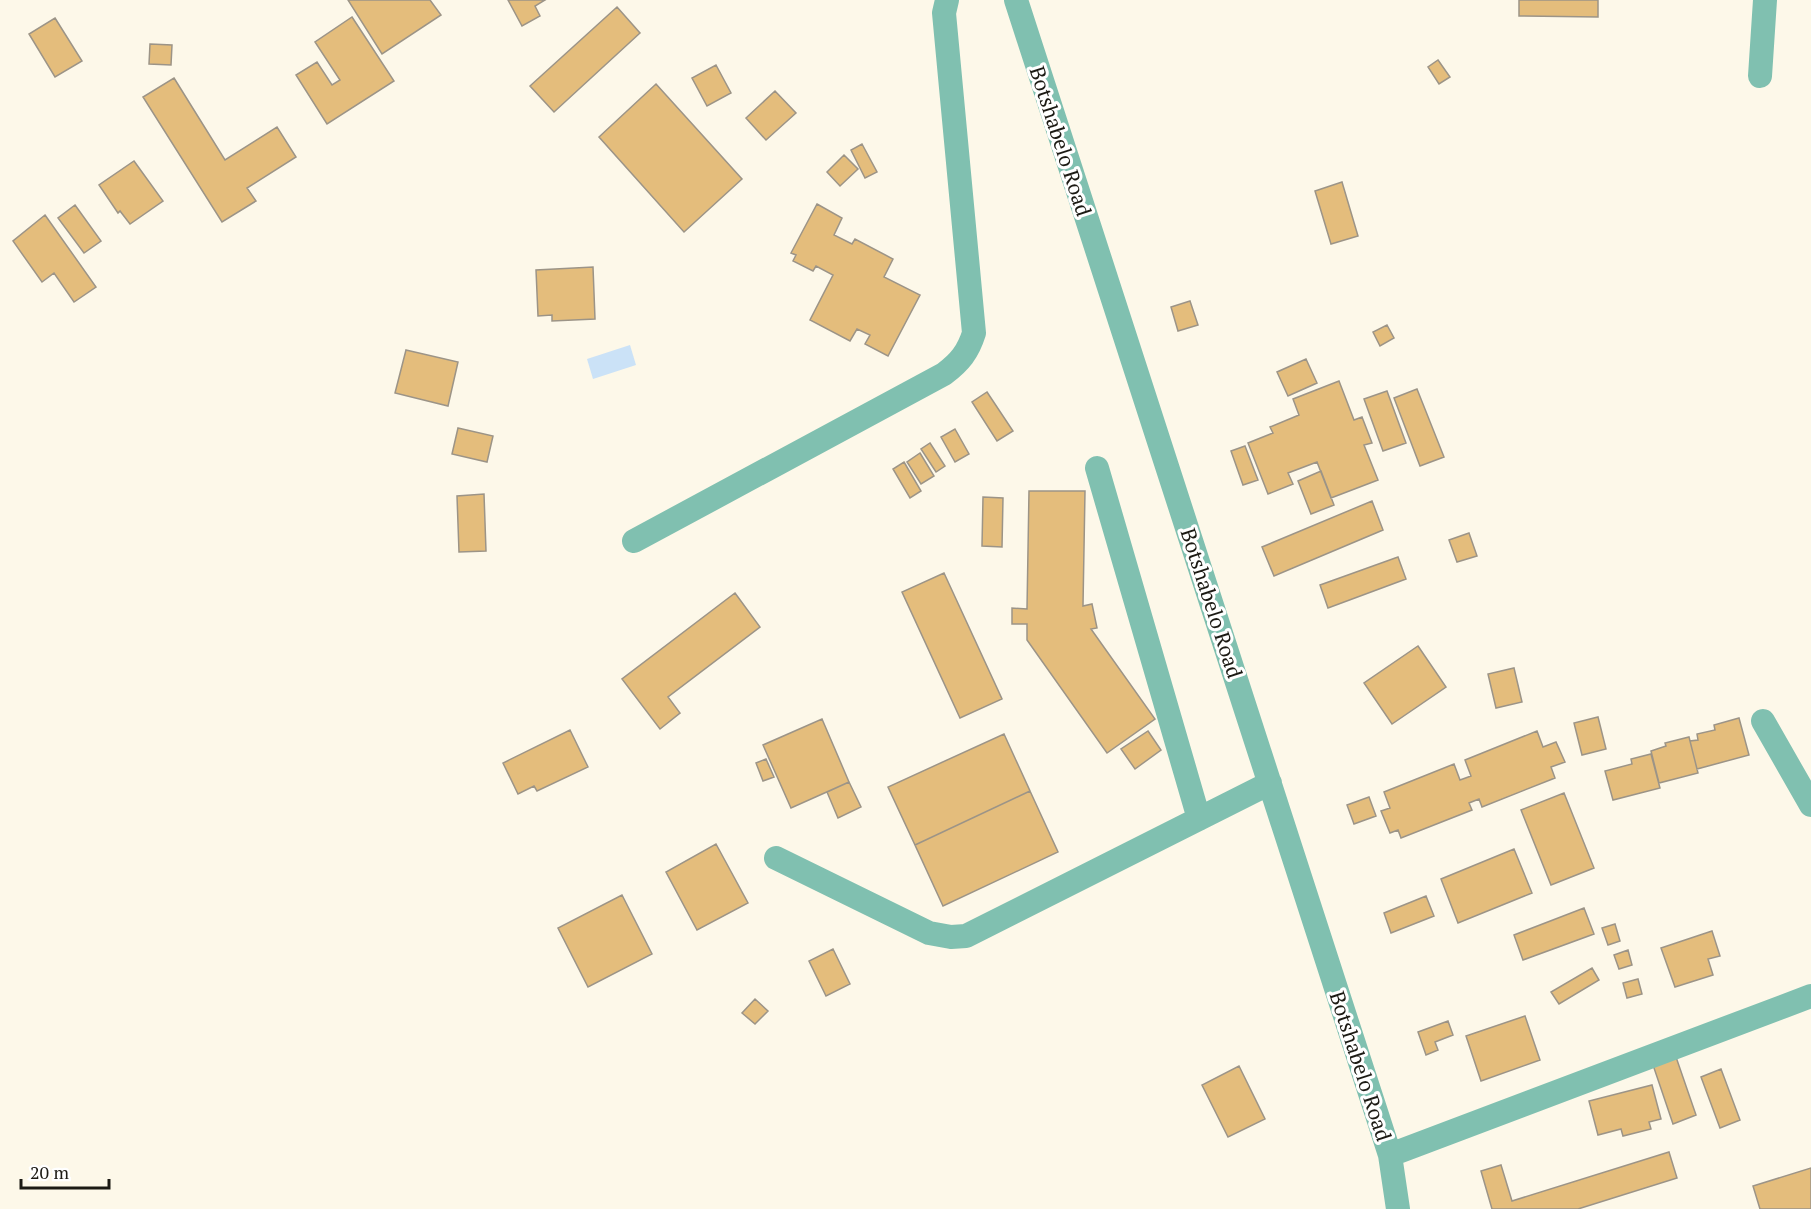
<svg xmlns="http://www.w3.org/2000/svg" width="1811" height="1209" viewBox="0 0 1811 1209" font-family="'PT Serif',serif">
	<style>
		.water { fill: #cbe2f7 }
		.building { fill: #e4bd7c; stroke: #9c9487; stroke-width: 1.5 }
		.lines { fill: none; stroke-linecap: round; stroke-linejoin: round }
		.street { stroke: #80c0b0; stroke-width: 24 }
		.labels { text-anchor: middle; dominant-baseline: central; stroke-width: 6; stroke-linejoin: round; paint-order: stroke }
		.street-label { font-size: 21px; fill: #1c1a14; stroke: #fff }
	</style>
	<rect width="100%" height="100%" fill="#fdf8e9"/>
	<path class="water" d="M630,345L636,365L593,379L587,359Z"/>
	<path class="building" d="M348,0H430L441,15L382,54Z
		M508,0H545L535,6L540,16L522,26Z
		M1519,0H1598V17L1519,16Z
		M617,7L640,33L554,112L530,86Z
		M352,17L394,81L327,124L296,75L317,62L332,85L340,80L315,42Z
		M55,18L82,61L55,77L29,34Z
		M150,44L172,45L171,65L149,64Z
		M1438,60L1450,77L1439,84L1428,67Z
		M716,65L731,93L707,106L692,78Z
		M174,78L225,160L277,127L296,157L247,188L256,201L222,222L143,97Z
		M656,84L742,179L684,232L599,137Z
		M775,91L796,113L766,140L746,118Z
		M862,144L877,172L865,178L851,150Z
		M844,155L858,169L840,186L827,172Z
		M134,161L163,201L130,224L120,211L118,213L99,185Z
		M1342,182L1358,236L1331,244L1315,191Z
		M817,204L842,218L834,235L852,244L855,239L893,259L884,277L920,295L888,356L865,344L870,335L857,329L850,341L810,320L833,275L816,266L813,271L793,261L796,255L791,253Z
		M75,205L101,241L84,253L58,218Z
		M45,215L96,287L74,302L54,273L42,282L13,241Z
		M593,267L595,319L552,321V315L538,316L536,270Z
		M1190,301L1198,325L1178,331L1171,307Z
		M1387,325L1394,338L1380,346L1373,332Z
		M406,350L458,362L448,406L395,393Z
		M1306,359L1317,383L1288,396L1277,372Z
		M1339,381L1354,420L1362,417L1372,443L1364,445L1378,480L1331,498L1317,462L1288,473L1293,484L1268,494L1248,443L1273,433L1270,427L1299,415L1293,399Z
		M1417,389L1444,457L1420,466L1394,398Z
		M1387,391L1406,443L1383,451L1364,399Z
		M987,392L1013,431L997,441L972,402Z
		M458,428L493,436L487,462L452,454Z
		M955,429L969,454L955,462L941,437Z
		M930,443L945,466L936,472L921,449Z
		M1245,446L1258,480L1243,485L1231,451Z
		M920,453L934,476L921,484L907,462Z
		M904,462L921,491L910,498L893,469Z
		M1321,471L1334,505L1311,514L1298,481Z
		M1029,491H1085L1083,606L1092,604L1097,628L1091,629L1155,719L1107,753L1027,640V624H1012V608L1027,609Z
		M484,494L486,551L459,552L457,496Z
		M983,497L1003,498L1002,547L982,546Z
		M1372,501L1383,530L1274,576L1262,547Z
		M1469,533L1477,556L1457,562L1449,540Z
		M1398,557L1406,579L1328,608L1320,585Z
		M944,573L1002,699L960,718L902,592Z
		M735,593L760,627L668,697L680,713L660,729L622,679Z
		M1418,646L1446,687L1392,724L1364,683Z
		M1514,668L1522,702L1496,708L1488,674Z
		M1598,717L1606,749L1582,755L1574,723Z
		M1739,718L1749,755L1697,769L1690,741L1698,740L1697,734L1715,730L1714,725Z
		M822,719L849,782L791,808L763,745Z
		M570,730L588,767L537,791L534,786L518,794L503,763Z
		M1148,731L1161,750L1135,769L1121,749Z
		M1537,731L1543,747L1556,742L1565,762L1551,767L1555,778L1482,807L1479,799L1469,803L1472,810L1401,838L1398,830L1390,833L1381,811L1390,808L1384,792L1454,764L1460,780L1471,776L1465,760Z
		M1004,734L1030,791L915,845L888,787Z
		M1689,737L1698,773L1659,783L1651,751L1666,746L1665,743Z
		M1651,754L1660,788L1613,800L1605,771L1632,764L1631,759Z
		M766,759L774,777L763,781L756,763Z
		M849,782L861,807L838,818L827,792Z
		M1030,791L1058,852L943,906L915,845Z
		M1564,793L1594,868L1551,885L1521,810Z
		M1369,797L1376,816L1354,824L1347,805Z
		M716,844L748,903L697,930L666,872Z
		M1514,849L1532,893L1458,923L1441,879Z
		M622,895L652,954L588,987L558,928Z
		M1426,896L1434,916L1391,933L1384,913Z
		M1584,908L1594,934L1523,960L1514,935Z
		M1615,924L1620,941L1608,945L1602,928Z
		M1712,931L1720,956L1708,959L1713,975L1675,987L1661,948Z
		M833,949L850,984L826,996L809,961Z
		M1628,950L1632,965L1619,969L1614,955Z
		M1592,968L1599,980L1559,1004L1551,992Z
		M1638,979L1642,994L1627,998L1623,983Z
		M755,999L768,1011L755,1024L742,1013Z
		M1525,1016L1540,1060L1481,1081L1466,1036Z
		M1448,1021L1453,1035L1435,1042L1438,1050L1426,1055L1418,1032Z
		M1676,1057L1696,1115L1673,1124L1653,1065Z
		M1239,1066L1265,1119L1228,1137L1202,1085Z
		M1721,1069L1740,1120L1720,1128L1701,1077Z
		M1652,1085L1661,1119L1649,1122L1651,1129L1623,1136L1621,1129L1598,1135L1589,1101Z
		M1669,1152L1677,1178L1578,1209H1492L1481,1171L1501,1165L1512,1201Z
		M1811,1168V1209H1760L1753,1186Z"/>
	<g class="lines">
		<path class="street" d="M1016,0L1390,1155L1398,1209
			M1760,76L1765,0
			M1097,468L1199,819
			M634,541L944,374C960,362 968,352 974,333L944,13L947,0
			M1763,721L1811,805
			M776,858L929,933L951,937L966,936L1270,783
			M1390,1155L1811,996"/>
	</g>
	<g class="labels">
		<g class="street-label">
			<text transform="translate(1061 141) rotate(72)">Botshabelo Road</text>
			<text transform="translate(1212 603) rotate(72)">Botshabelo Road</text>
			<text transform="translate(1361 1066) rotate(72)">Botshabelo Road</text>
		</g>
	</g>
	<path d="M21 1179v9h88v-9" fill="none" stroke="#1c1a14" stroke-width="3"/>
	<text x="30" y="1179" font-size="18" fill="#1c1a14" stroke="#ffffff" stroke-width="4.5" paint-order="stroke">20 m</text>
</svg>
